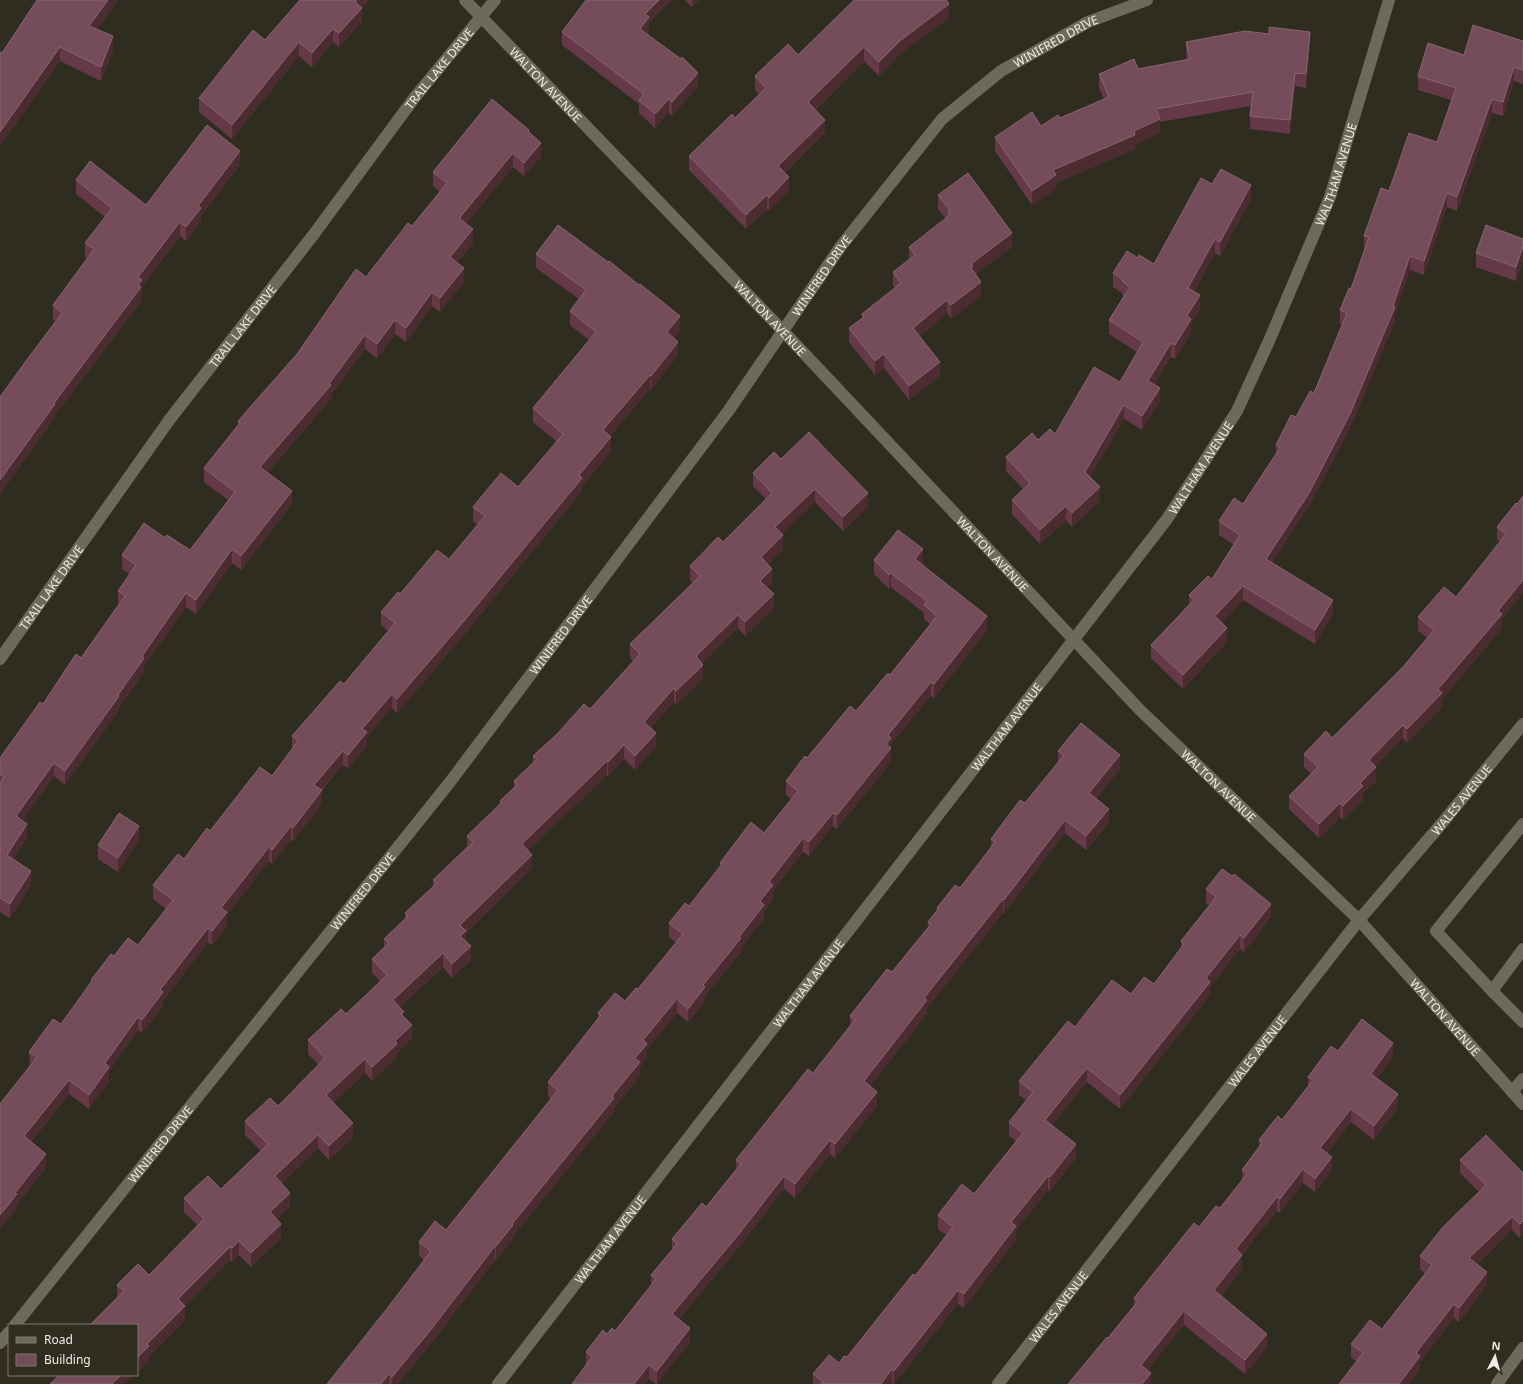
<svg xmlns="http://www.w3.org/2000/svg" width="1523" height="1384" viewBox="0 0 1523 1384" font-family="'Noto Sans',sans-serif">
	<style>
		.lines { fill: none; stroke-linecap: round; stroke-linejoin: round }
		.minor { stroke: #6d6a5b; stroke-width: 12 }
		.wall { fill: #663949 }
		.shaded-wall { fill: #4a2c31 }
		.building { fill: #754c5a; stroke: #88656f }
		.labels { text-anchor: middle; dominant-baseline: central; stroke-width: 4; stroke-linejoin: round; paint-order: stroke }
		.street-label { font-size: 12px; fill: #efede5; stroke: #2f2d1f }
	</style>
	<rect width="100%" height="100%" fill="#2f2d1f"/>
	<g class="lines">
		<g class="minor">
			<path id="s1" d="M465,0L783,331L1140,710L1359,920L1523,1104"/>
			<path id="s2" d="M0,659L170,419L314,234L415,97L495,0"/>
			<path d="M1523,824L1436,931L1492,991L1523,1022"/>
			<path d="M1492,991L1523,949"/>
			<path d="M1512,1092L1523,1079"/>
			<path id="s3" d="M15,1325L450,782L729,410L841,246L942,119L1001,71L1088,22L1147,0"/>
			<path d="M0,1343L9,1332"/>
			<path id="s4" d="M498,1384L1167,519L1237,411L1269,341L1330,197L1389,0"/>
			<path id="s5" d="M998,1384L1359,920L1443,822L1523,724"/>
			<path d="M1497,1384L1523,1348"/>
		</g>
	</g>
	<path class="wall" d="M37,0H118L97,29L113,50L101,81L60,61L0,146V52L2,53Z
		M300,0H369L362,8V22L339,47L333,42L312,67L299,56L232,139L199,112V98L265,40Z
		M685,0H700L692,7Z
		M949,18L901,53L879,76L864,61L815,110L825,133L785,173L789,191L769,211L767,209L746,229L689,170V156L735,118L759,94L755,90V76L798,55Z
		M649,23V31L647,34L698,86L672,116L669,113L655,128L639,113V104L562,45V32Z
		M1523,41V84L1514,81L1503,116L1492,113L1457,211L1447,207L1424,275L1410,270L1395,313V321L1350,428L1309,506L1272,563L1333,614L1315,644L1243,600L1222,623L1227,642L1183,689L1151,658V645L1189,604V595L1212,579L1234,545L1219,535V521L1243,504L1276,454V445L1314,393L1342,325L1340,324V310L1351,289L1365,250H1364V236L1389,191L1437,142L1451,100L1418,90V76L1464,55Z
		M1186,42L1310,45L1306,88L1295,86L1290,134L1250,129V116L1251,106L1160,122V133L1135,144V149L1056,183V189L1032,205L995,151V137L1041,126L1104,99L1099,88V74L1138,69L1187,60L1186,56Z
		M529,133L541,157L524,176L513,167L466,224L473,243L457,263L464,282L440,312L432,306L406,342L395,334L377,358L365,349L331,395V399L268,472L292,504L241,570L232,563L196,614L186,607L144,666V672L119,708V710L65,785L54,776L22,821L27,838L13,859L31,885L10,918L0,912V758L43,704L81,658L118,605V591L130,574L122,569V555L165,538L190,550L228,500L204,482V468L238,424V421L366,277L412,226L440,192L433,186V172Z
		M240,165L201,216V222L186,241L180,236L142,286L141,301L55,415V417L0,494V397L56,322L53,319V305L88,258L85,257V243L105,217L76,194V180L146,205Z
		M938,195L1012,247L976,274L981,296L951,319L947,313L920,336L940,376L909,400L884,368L875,375L849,342V328L862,318V314L895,288L893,286V272L909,260V247L946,219L938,209Z
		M1251,199L1220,256L1215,253L1194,292L1200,309L1191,323V333L1175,359L1171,357L1154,384L1160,401L1142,430L1124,419L1090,477L1100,501L1072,527L1066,520L1040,544L1012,514V500L1023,489L1006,471V457L1038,440L1055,434L1120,382L1137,352L1109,334V320L1124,297L1122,295V293L1113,287V273L1138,258L1154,264Z
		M1523,239V260L1516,281L1476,267V253Z
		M536,254L680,330L674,338L678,355L651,390L650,389L610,436L611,451L582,486V491L464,635L397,713L392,708L367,737V746L348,768L343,765L322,790V804L293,841L291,840L272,864L269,861L227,915V926L212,945L208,942L163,1001V1006L142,1033L138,1030L109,1071V1081L89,1109L69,1094L31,1142L46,1168L17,1204V1208L0,1229L30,1066L29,1052L61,1024L91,982V980L114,956L138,945L166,909L153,899V885L184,859L210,831L272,776L292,749V736L344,684L388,631L381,625V612L400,594L449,559L478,525L473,521V507L518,487L557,442L533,422V408L589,340L570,325V311L579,299L536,268Z
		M781,459L868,507L843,531L815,502L782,534L783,549L768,564L772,583L767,587L774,608L745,636L738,628L702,663L703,678L676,705L674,702L650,728L656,747L635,770L624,759L608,776L607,775L528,851L532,868L466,933V942L471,960L452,978L443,967L400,1007L412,1038L397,1053V1057L372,1081L365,1073L333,1103L353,1137L329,1160L318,1148L282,1183L290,1206L277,1219L281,1238L251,1267L239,1255L232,1262L230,1260L185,1306V1320L149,1356V1360L137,1372V1325L117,1298V1285L149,1275L198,1226L184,1212V1198L221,1189L261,1151L245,1135V1121L278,1106L319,1065L308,1054V1040L346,1014L380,981L372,973V959L384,948V939L405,920V913L433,886V880L467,847V836L500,804V801L514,787V781L533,763V756L590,709L633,661L630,658V644L693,583L690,580V566L723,542L766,499L753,486V473Z
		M1516,503L1502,619V628L1442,699V707L1407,743L1403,738L1376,766V781L1363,793V800L1343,820L1340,817L1319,838L1289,809V796L1311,774L1304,767V754L1332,738L1403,667L1427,638L1418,631V617L1456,597L1500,542L1497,540V527Z
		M874,560L923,563L922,564L987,630L934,698L931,696L891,744V762L837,829L833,826L809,856L803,852L773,891V899L764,911V918L741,948V952L705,996V1001L688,1022L677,1013L647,1049V1057L640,1067V1076L614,1108V1112L513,1236V1239L496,1260H495L433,1341L398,1384H327L386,1310L424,1260L419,1256V1242L446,1230L551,1099L548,1096V1082L598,1018V1013L625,1001L638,989L676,943L669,937V923L689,906L720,867V863L764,833L791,799L786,795V781L807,758L856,711L890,675L930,624L924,619V613L891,587L889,589L874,574Z
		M1058,751L1120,769L1096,799L1109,823L1086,850L1065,833L1004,913H1003L927,1008V1014L870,1086L877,1106L835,1158L830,1154L795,1198L784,1189L739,1247L679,1319L690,1342L657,1384H656L649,1379L586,1364V1352L607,1334L615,1331L651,1285V1275L672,1250V1239L706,1207L736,1169V1160L813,1073L850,1025V1016L892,972L928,927V922L937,912V908L960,888L991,848V839L1025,803L1058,762Z
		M139,840L118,872L98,859V845Z
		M1206,889L1271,917L1244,952L1240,949L1210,987V995L1120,1109L1087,1082L1052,1125L1076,1158L1050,1191L1048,1190L1016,1230V1240L964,1308L958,1304L894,1384L892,1383V1384H813V1374L839,1363L847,1357L915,1276L946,1235L938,1229V1215L974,1194L1016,1141L1009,1136V1122L1026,1100L1019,1095V1081L1075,1027L1131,994L1154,984L1181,948V941L1210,905L1206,903Z
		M1338,1051L1393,1057L1377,1079L1398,1108L1374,1140L1351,1122L1327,1153L1332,1171L1315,1192L1303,1183L1280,1213L1277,1211L1242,1255V1269L1221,1296L1267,1348L1245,1374L1184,1325L1147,1370L1151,1384L1108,1338L1134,1306V1298L1199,1227L1220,1208L1242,1180V1170L1259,1148V1140L1282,1120L1308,1087V1077Z
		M1460,1160L1523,1173V1235L1520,1238L1512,1230L1477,1264L1487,1285L1459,1322L1454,1318L1420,1362V1370L1356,1361L1351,1358V1344L1382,1329L1425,1273L1420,1270V1256L1479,1192L1460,1173Z"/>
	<path class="shaded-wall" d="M108,0H118L89,40V26Z
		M357,0H369L355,16V2Z
		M659,0H672L649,23V31L640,42V29L645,14Z
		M692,0H700L692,7Z
		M949,4V18L901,53L879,76V62L901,40Z
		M362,8V22L339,47V33Z
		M333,29V42L312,67V53Z
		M1310,32V45L1306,88V74Z
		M113,36V50L101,81V67Z
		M299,42V56L232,139V125Z
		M60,47V61L0,146V132Z
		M864,47V61L808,116V102Z
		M1514,67V81L1503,116V102Z
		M698,73V86L672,116V102Z
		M1295,73V86L1290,134V120Z
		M669,99V113L655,128V114Z
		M1492,99V113L1457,211V197Z
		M1160,119V133L1135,144V149L1056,183V189L1032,205V191L1053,170L1134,131Z
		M825,120V133L778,180V166Z
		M541,143V157L524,176V163Z
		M240,151V165L201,216V222L186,241V227L198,206Z
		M513,153V167L461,230L460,219L461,216Z
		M789,177V191L769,211V198Z
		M1251,185V199L1220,256V242Z
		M1447,193V207L1424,275V261Z
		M767,195V209L746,229V215Z
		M180,222V236L142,286L141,301L55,415V417L0,494V480L54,403L138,277Z
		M473,229V243L450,271V257Z
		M1012,233V247L973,276L971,268V264Z
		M1215,239V253L1188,302V288Z
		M1523,246V260L1516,281V267Z
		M1410,256V270L1395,313V321L1350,428L1309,506L1266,573V559L1393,306Z
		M464,268V282L440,312V298Z
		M981,282V296L951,319V305Z
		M432,292V306L406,342V328Z
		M1200,295V309L1191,323V333L1175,359V345L1187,316Z
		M947,300V313L913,342V328Z
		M680,316V330L667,346V332Z
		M395,320V334L377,358V344Z
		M365,335V349L331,395V399L260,481V467L329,384Z
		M678,342V355L651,390V376Z
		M1171,343V357L1148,395V381Z
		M884,354V368L875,375V361Z
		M940,362V376L909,400V386Z
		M650,375V389L603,444V430Z
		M1160,388V401L1142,430V416Z
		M1124,405V419L1085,486V472Z
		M611,437V451L582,486V491L464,635L397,713V699L579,475Z
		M1100,487V501L1072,527V513Z
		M815,489V502L775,541V527Z
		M292,491V504L241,570V556Z
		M868,493V507L843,531V517Z
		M1066,506V520L1040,544V530Z
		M783,535V549L761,571V557Z
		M232,549V563L196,614V600Z
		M923,549V563L915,573V559Z
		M772,569V583L760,594V581Z
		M891,573V587L889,589V575Z
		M1523,580V594L1502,619V628L1442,699V707L1407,743V729L1438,689L1498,611Z
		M1243,586V600L1215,630V616Z
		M186,593V607L144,666V672L119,708V710L65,785V771L118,695L142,656Z
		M774,594V608L745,636V622Z
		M1333,600V614L1315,644V630Z
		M738,615V628L696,670V656Z
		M987,616V630L934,698V684Z
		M1227,628V642L1183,689V675Z
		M703,665V678L676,705V691Z
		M931,682V696L891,744V762L837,829V815L886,744L888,735Z
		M674,688V702L644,736V722Z
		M392,694V708L367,737V746L348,768V755L362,729Z
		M1403,725V738L1369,773V760Z
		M656,733V747L635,770V756Z
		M624,745V759L608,776V762Z
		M343,751V765L314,798V785Z
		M1120,755V769L1089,807V793Z
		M607,761V775L522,857V844Z
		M54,763V776L16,830V816Z
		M1376,767V781L1363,793V800L1343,820V806L1360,783Z
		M322,790V804L293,841V828Z
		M1340,803V817L1319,838V824Z
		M1109,809V823L1086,850V836Z
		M833,813V826L809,856V842Z
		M1065,820V833L1004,913V900Z
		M27,824V838L7,868V855Z
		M139,826V840L118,872V858Z
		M291,826V840L272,864V850Z
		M803,838V852L773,891V899L764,911V918L741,948V952L705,996V1001L688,1022V1009L703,985L739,937L760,901L769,882Z
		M269,847V861L227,915V926L212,945V931L221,908Z
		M532,855V868L466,933V945L460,950V925Z
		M31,871V885L10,918V904Z
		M1003,899V913L927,1008V1014L864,1095V1081L924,998Z
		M1271,904V917L1244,952V938Z
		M208,928V942L163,1001V1006L142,1033V1020L160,990Z
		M1240,935V949L1210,987V995L1120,1109V1095L1206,978Z
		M471,946V960L452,978V964Z
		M443,953V967L393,1014V1000Z
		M677,999V1013L647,1049V1057L640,1067V1076L614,1108V1112L513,1236V1239L496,1260V1246L512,1224L612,1096L635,1058L643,1040Z
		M138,1017V1030L109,1071V1081L89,1109V1095L105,1063Z
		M412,1025V1038L397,1053V1057L372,1081V1067L395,1041Z
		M1393,1043V1057L1371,1088V1074Z
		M365,1059V1073L326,1109V1095Z
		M1087,1068V1082L1045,1134V1120Z
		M69,1080V1094L24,1150V1136Z
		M877,1092V1106L835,1158V1144Z
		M1398,1094V1108L1374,1140V1126Z
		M1351,1109V1122L1320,1161V1148Z
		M353,1123V1137L329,1160V1146Z
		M318,1135V1148L275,1190V1176Z
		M830,1140V1154L795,1198V1184Z
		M1076,1144V1158L1050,1191V1177Z
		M46,1154V1168L17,1204V1208L0,1229V1215L15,1193Z
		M1332,1157V1171L1315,1192V1179Z
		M1303,1169V1183L1280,1213V1199Z
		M784,1176V1189L739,1247L672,1327V1314Z
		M1048,1176V1190L1016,1230V1240L964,1308V1294L1011,1222Z
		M290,1193V1206L270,1226V1212Z
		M1277,1197V1211L1242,1255V1269L1214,1304V1290L1236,1249Z
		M1512,1217V1230L1469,1271V1258Z
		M1523,1221V1235L1520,1238V1224Z
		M281,1224V1238L251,1267V1253Z
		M239,1241V1255L232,1262V1248Z
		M495,1246V1260L433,1341L398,1384H392V1377Z
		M230,1247V1260L178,1313V1299Z
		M1487,1272V1285L1459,1322V1308Z
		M958,1290V1304L894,1384V1371Z
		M1454,1304V1318L1420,1362V1370L1409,1384H1399L1416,1353Z
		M185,1306V1320L149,1356V1360L137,1372V1358L147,1344Z
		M1184,1311V1325L1141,1379V1365Z
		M690,1328V1342L657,1384V1371Z
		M1267,1334V1348L1245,1374V1360Z
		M649,1365V1379L645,1384H634Z
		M892,1369V1384H881Z
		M1151,1373V1384H1142Z
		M389,1374V1384H381Z
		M121,1375H134L125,1384H112Z"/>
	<path class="building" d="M37,0H108L89,26L113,36L101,67L60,47L0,132V52L2,53Z
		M300,0H357L355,2L362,8L339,33L333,29L312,53L299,42L232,125L199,98L253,30L265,40Z
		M586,0H659L645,14L649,17L640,29L681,59L682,57L698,73L672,102L669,99L655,114L639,100L644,94L562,32Z
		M854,0H946L949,4L901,40L879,62L864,47L808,102L825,120L778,166L789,177L769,198L767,195L746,215L689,156L732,114L735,118L766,88L755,76L788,44L798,55Z
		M1473,25L1523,41V70L1514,67L1503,102L1492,99L1457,197L1447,193L1424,261L1410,256L1393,306L1395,307L1350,414L1309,493L1266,559L1333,600L1315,630L1243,586L1215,616L1227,628L1183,675L1151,645L1194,600L1189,595L1208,576L1212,579L1240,535L1219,521L1234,498L1243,504L1280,448L1276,445L1291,415L1296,417L1310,391L1314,393L1347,313L1340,310L1349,288L1351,289L1369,237L1364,236L1381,188L1389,191L1409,133L1437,142L1456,88L1418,76L1428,43L1464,55Z
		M1269,27L1310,32L1306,74L1295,73L1290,120L1250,116L1253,92L1156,109L1160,119L1134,131L1135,135L1053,170L1056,175L1032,191L995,137L1032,112L1041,126L1058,115L1060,118L1109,97L1099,74L1134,59L1138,69L1190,59L1186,42L1245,31L1269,34Z
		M492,99L529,130L528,131L541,143L524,163L513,153L461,216L460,219L473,229L450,257L464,268L440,298L432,292L406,328L395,320L377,344L365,335L329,384L331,385L260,467L292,491L241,556L232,549L196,600L186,593L142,656L144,658L118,695L119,696L65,771L54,763L16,816L27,824L7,855L31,871L10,904L0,898V784L4,777L0,774V758L40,702L43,704L76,654L81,658L125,596L118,591L136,565L122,555L144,523L165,538L167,535L190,550L235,492L204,468L240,423L238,421L297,354L356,269L366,277L408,223L412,226L447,183L433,172Z
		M207,125L240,151L198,206L201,208L186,227L180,222L138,277L142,280L138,285L141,287L54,403L55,404L0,480V397L26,361L62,313L53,305L94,249L85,243L112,208L76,180L90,161L146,205Z
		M1221,169L1251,185L1220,242L1215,239L1188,288L1200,295L1187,316L1191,319L1175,345L1171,343L1148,381L1160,388L1142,416L1124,405L1085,472L1100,487L1072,513L1066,506L1040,530L1012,500L1030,483L1006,457L1032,433L1038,440L1050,429L1055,434L1094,367L1120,382L1143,342L1109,320L1130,287L1122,281L1123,280L1113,273L1127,251L1138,258L1139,255L1154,264L1201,178L1212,184Z
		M968,173L1012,233L971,264L973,266L971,268L981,282L951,305L947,300L913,328L940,362L909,386L884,354L875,361L849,328L864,317L862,314L901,283L893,272L915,255L909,247L950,215L948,212L950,210L938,195Z
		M558,225L608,262L609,261L639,285L640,284L680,316L667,332L678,342L651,376L650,375L603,430L611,437L579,475L582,478L464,621L397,699L392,694L362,729L367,732L348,755L343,751L314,785L322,790L293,828L291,826L272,850L269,847L221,908L227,912L212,931L208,928L160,990L163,992L142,1020L138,1017L105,1063L109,1067L89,1095L69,1080L24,1136L46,1154L15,1193L17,1194L0,1215V1104L37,1057L29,1052L53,1019L61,1024L92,981L91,980L111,954L114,956L128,938L138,945L173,900L153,885L178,854L184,859L207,828L210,831L260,767L272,776L298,741L292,736L340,681L344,684L395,623L381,612L398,592L400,594L437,550L449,559L485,516L473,507L501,473L518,487L563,434L533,408L596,332L570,311L586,290L536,254Z
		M1486,225L1523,239V246L1516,267L1476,253Z
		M809,432L868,493L843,517L815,489L775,527L783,535L761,557L772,569L760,581L774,594L745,622L738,615L696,656L703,665L676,691L674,688L644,722L656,733L635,756L624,745L608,762L607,761L522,844L532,855L460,925L466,931L460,936L471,946L452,964L443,953L393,1000L404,1012L401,1014L412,1025L395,1041L397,1044L372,1067L365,1059L326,1095L353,1123L329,1146L318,1135L275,1176L290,1193L270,1212L281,1224L251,1253L239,1241L232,1248L230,1247L178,1299L185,1306L147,1344L149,1346L137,1358V1325H90L124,1291L117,1285L138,1264L149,1275L204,1219L184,1198L208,1176L221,1189L268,1144L245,1121L270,1098L278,1106L325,1058L308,1040L341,1009L346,1014L387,975L372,959L389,943L384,939L408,916L405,913L437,883L433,880L473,842L467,836L502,802L500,801L517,785L514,781L537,759L533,756L557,734L584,704L590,709L640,654L630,644L700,576L690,566L718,537L723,542L772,493L753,473L774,452L781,459Z
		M1523,496V580L1498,611L1502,614L1438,689L1442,693L1407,729L1403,725L1369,760L1376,767L1360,783L1363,786L1343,806L1340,803L1319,824L1289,796L1318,767L1304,754L1326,731L1332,738L1403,667L1434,630L1418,617L1444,587L1456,597L1506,534L1497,527L1516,503L1517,504Z
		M898,530L923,549L915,559L987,616L934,684L931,682L888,735L891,738L886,744L891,748L837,815L833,813L809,842L803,838L769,882L773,885L760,901L764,905L739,937L741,938L703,985L705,987L688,1009L677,999L643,1040L647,1044L635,1058L640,1062L612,1096L614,1098L512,1224L513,1225L496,1246H495L433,1327L392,1377L389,1374L381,1384H327L386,1310L431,1251L419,1242L435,1221L446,1230L558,1090L548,1082L601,1015L598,1013L615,993L625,1001L636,988L638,989L683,934L669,923L685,903L689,906L722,864L720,863L751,822L764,833L798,791L786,781L805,756L807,758L850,706L856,711L888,673L890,675L937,616L924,605L927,601L891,573L889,575L874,560Z
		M1081,723L1120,755L1089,793L1109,809L1086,836L1065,820L1004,900L1003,899L924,998L927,1000L864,1081L877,1092L835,1144L830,1140L795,1184L784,1176L739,1234L672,1314L690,1328L657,1371L649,1365L634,1384H572L592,1357L586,1352L603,1330L607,1334L612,1328L615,1331L656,1279L651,1275L677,1244L672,1239L702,1203L706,1207L741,1164L736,1160L808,1069L813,1073L855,1020L850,1016L887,969L892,972L931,924L928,922L938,909L937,908L955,885L960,888L995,842L991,839L1020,800L1025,803L1064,755L1058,751Z
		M119,813L139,826L118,858L98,845Z
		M1222,869L1232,876L1234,874L1271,904L1244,938L1240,935L1206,978L1210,982L1120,1095L1087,1068L1045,1120L1076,1144L1050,1177L1048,1176L1011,1222L1016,1226L964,1294L958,1290L894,1371L892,1369L881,1384H821L823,1382L813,1374L829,1355L839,1363L844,1356L847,1357L913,1274L915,1276L953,1227L938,1215L962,1184L974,1194L1023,1133L1009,1122L1033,1092L1019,1081L1068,1021L1075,1027L1112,980L1131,994L1144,977L1154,984L1184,944L1181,941L1216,897L1206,889Z
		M1362,1019L1393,1043L1371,1074L1398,1094L1374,1126L1351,1109L1320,1148L1332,1157L1315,1179L1303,1169L1280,1199L1277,1197L1236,1249L1242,1255L1214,1290L1267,1334L1245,1360L1184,1311L1141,1365L1151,1373L1142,1384H1068L1107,1337L1108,1338L1138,1301L1134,1298L1194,1223L1199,1227L1216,1206L1220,1208L1247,1174L1242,1170L1262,1143L1259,1140L1278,1116L1282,1120L1313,1080L1308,1077L1331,1046L1338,1051Z
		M1486,1135L1523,1173V1221L1520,1224L1512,1217L1469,1258L1487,1272L1459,1308L1454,1304L1416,1353L1420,1356L1399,1384H1339L1363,1353L1351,1344L1370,1320L1382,1329L1432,1265L1420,1256L1443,1227L1486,1185L1460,1160Z
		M59,1375H121L112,1384H50Z"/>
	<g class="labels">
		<g class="street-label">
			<text stroke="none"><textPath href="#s3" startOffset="1660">WINIFRED DRIVE</textPath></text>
			<text stroke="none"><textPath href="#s2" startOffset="736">TRAIL LAKE DRIVE</textPath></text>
			<text stroke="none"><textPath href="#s1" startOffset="117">WALTON AVENUE</textPath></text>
			<text stroke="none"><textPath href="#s4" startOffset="1479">WALTHAM AVENUE</textPath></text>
			<text stroke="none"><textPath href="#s3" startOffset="1324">WINIFRED DRIVE</textPath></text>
			<text stroke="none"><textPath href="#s1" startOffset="441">WALTON AVENUE</textPath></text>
			<text stroke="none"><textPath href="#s2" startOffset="412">TRAIL LAKE DRIVE</textPath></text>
			<text stroke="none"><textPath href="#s4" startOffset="1155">WALTHAM AVENUE</textPath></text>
			<text stroke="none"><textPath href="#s1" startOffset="765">WALTON AVENUE</textPath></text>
			<text stroke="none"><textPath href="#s2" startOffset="88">TRAIL LAKE DRIVE</textPath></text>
			<text stroke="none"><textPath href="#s3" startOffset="880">WINIFRED DRIVE</textPath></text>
			<text stroke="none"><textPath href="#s4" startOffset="831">WALTHAM AVENUE</textPath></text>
			<text stroke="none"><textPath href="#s1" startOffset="1089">WALTON AVENUE</textPath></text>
			<text stroke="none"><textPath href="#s5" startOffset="746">WALES AVENUE</textPath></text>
			<text stroke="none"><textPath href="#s3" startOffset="556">WINIFRED DRIVE</textPath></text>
			<text stroke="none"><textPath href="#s4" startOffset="507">WALTHAM AVENUE</textPath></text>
			<text stroke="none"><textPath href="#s1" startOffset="1413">WALTON AVENUE</textPath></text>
			<text stroke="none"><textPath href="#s5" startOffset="422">WALES AVENUE</textPath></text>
			<text stroke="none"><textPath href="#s3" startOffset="232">WINIFRED DRIVE</textPath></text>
			<text stroke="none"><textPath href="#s4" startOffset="183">WALTHAM AVENUE</textPath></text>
			<text stroke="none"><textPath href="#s5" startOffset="98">WALES AVENUE</textPath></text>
		</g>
	</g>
	<rect x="8" y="1324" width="130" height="52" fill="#2f2d1f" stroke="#7c7a6e"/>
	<rect x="16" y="1337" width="20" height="6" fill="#6d6a5b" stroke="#7c7a6e"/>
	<text x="44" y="1344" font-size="12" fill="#efede5">Road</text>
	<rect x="16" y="1354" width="20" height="12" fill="#754c5a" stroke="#7c7a6e"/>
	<text x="44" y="1364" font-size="12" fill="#efede5">Building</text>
	<g transform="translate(1495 1356) rotate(6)" stroke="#2f2d1f" stroke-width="3" paint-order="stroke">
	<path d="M0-3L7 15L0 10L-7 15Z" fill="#efede5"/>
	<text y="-6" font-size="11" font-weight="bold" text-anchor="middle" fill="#efede5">N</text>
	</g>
</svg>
